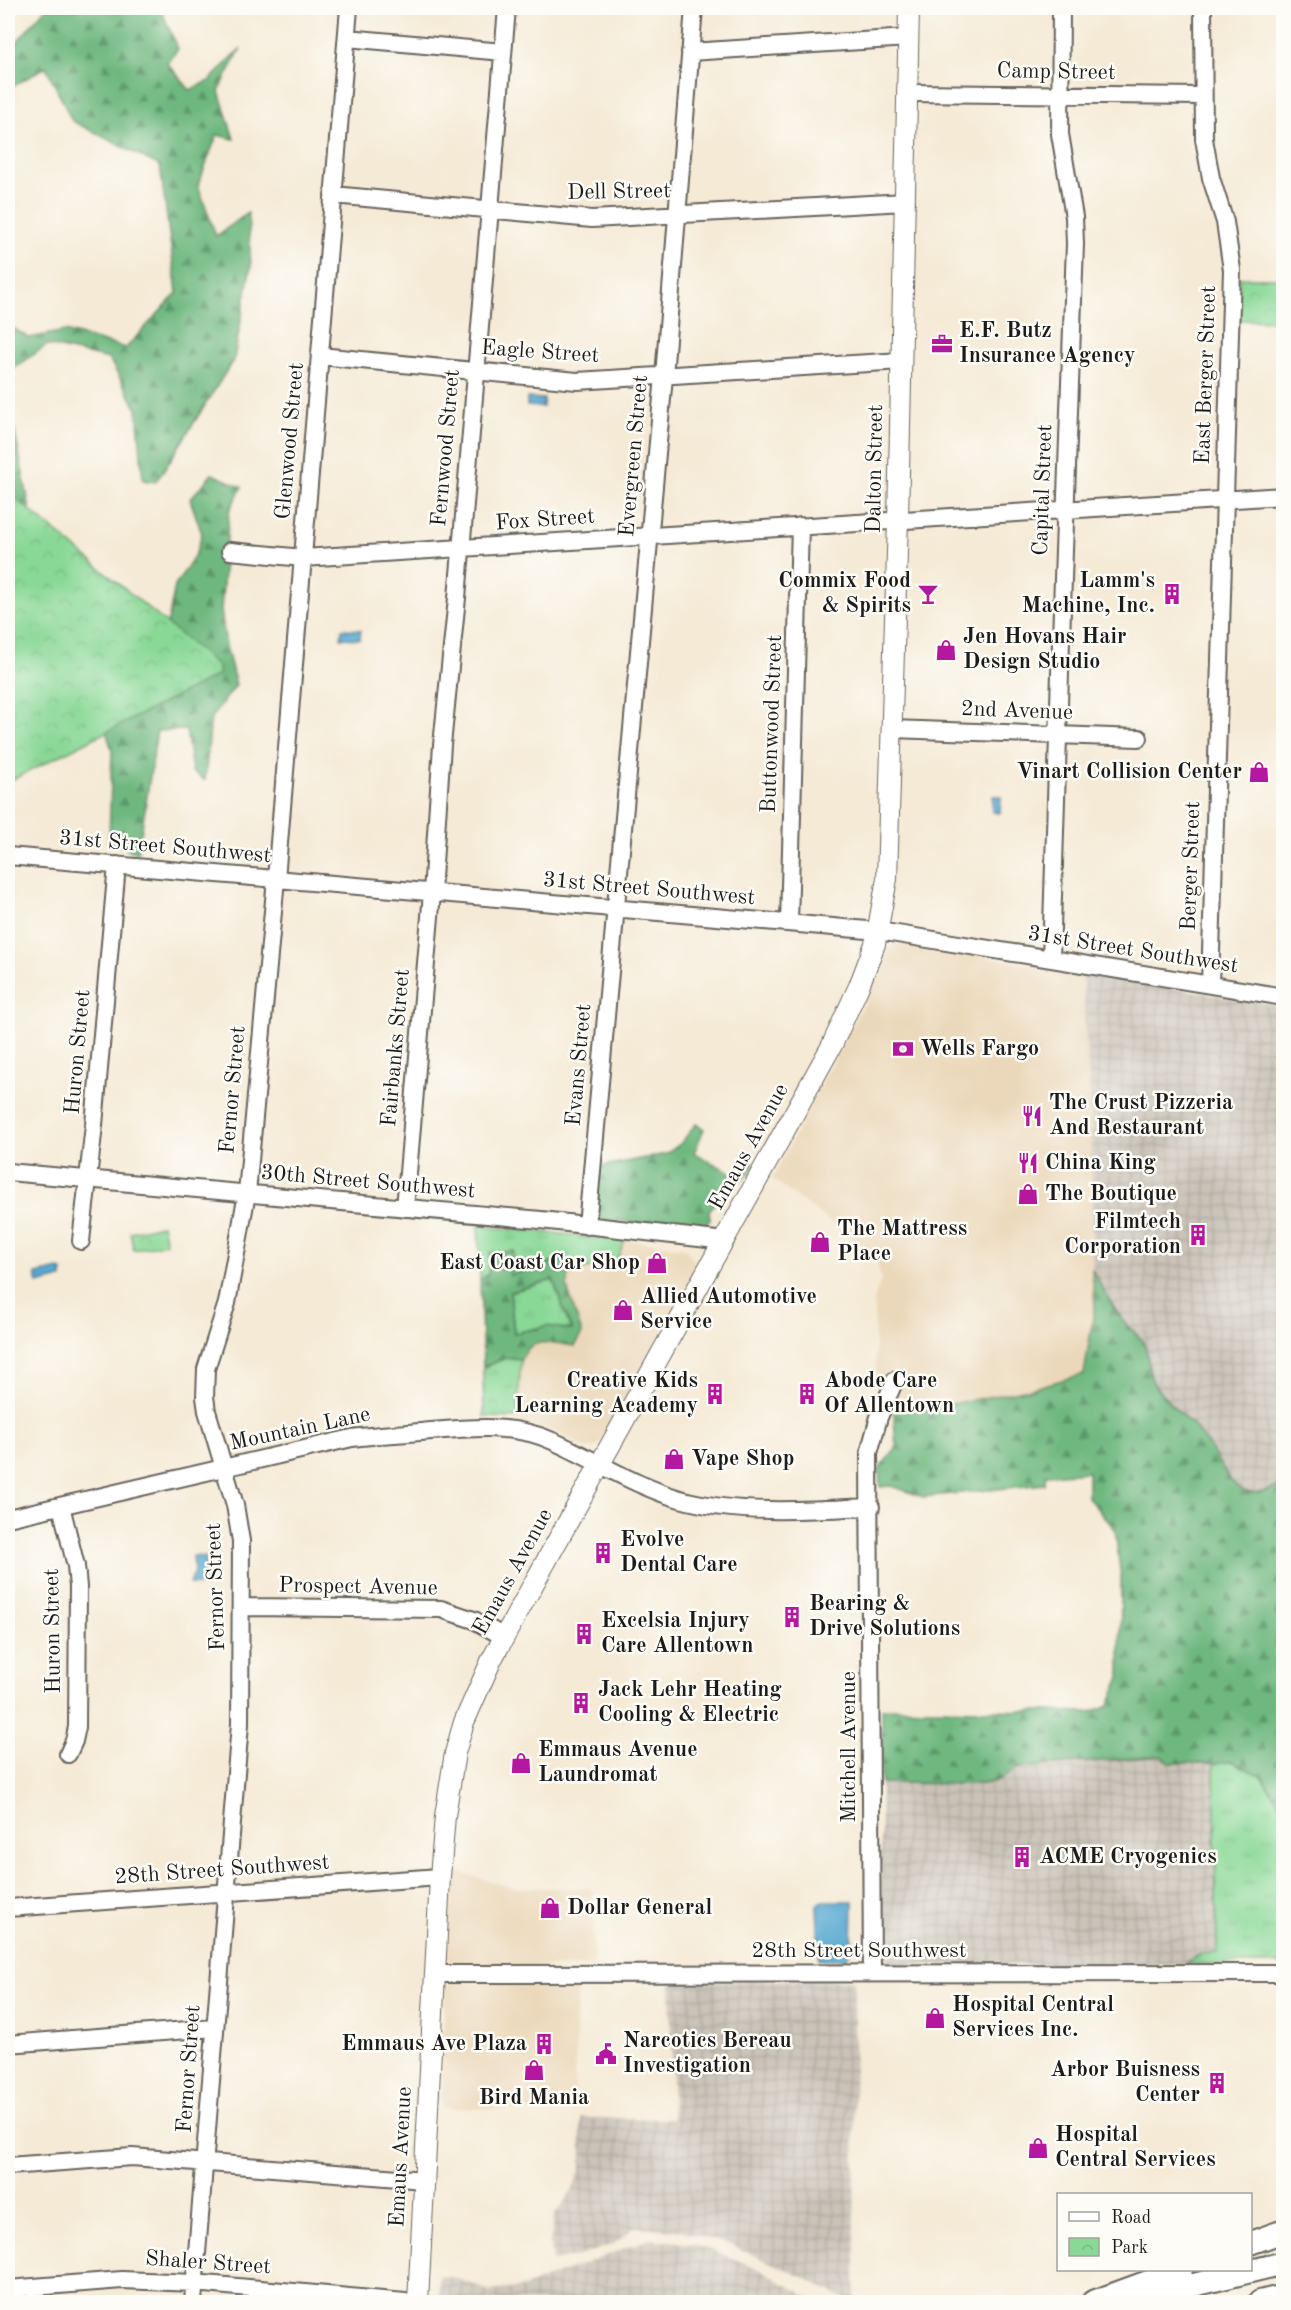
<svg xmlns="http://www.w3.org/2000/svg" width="1291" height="2310" viewBox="0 0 1291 2310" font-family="'Old Standard TT',serif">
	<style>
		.built { fill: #ebd8ba }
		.industrial { fill: url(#industrial-grid) }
		.grass { fill: url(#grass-tufts); stroke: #527a59; stroke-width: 1.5 }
		.forest { fill: url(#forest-firs); stroke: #456a4e; stroke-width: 1.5; fill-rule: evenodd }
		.park { fill: url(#park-crowns); stroke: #527a59; stroke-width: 1.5 }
		.water { fill: #55a7d0; stroke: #386276; stroke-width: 1.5 }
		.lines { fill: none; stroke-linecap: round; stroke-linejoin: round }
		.minor-casing { stroke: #68645d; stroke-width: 20 }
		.major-casing { stroke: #68645d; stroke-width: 22 }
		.highway-casing { stroke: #68645d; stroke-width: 26 }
		.minor { stroke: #fff; stroke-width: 16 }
		.major { stroke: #fff; stroke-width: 20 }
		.highway { stroke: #fff; stroke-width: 22 }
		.labels { text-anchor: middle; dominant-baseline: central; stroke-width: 5; stroke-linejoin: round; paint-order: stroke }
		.street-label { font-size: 22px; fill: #1c1c1c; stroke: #fdfcf7 }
		.poi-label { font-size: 22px; font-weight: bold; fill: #1c1c1c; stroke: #fdfcf7; text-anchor: start }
	</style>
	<defs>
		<pattern id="industrial-grid" width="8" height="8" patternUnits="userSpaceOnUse" patternTransform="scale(1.5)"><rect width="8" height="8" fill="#cbc3b8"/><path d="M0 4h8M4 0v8" fill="none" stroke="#aea79e"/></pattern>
		<pattern id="grass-tufts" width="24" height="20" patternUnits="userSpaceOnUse" patternTransform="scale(1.5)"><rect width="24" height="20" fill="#89d896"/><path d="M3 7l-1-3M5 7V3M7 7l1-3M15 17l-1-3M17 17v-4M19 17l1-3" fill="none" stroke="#76b981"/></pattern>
		<pattern id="forest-firs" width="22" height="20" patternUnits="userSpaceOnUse" patternTransform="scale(1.5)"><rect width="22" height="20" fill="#6eb87f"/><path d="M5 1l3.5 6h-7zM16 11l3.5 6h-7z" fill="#5a9567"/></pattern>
		<pattern id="park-crowns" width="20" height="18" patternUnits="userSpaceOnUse" patternTransform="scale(1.5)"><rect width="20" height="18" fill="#89d896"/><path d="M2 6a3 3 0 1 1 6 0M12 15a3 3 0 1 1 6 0" fill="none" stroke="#76b981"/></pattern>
	</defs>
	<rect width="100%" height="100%" fill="#fdfcf7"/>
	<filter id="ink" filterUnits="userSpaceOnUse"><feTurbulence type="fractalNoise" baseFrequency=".0167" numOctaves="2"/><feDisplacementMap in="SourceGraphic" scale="12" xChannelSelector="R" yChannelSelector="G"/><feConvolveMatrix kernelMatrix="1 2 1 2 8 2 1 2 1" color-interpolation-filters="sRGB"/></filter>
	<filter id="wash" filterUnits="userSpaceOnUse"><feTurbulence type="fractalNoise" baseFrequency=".008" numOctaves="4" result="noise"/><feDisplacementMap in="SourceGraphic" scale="24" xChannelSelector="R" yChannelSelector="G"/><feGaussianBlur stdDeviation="1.35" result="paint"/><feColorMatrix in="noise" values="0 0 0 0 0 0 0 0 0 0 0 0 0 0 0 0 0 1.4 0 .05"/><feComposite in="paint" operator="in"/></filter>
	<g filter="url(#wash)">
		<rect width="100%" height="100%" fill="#f5ead6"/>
		<path class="built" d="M902,943L1082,973L1091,1119L1092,1269L1095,1305L1085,1374L1030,1389L924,1409L893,1403L876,1378L874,1300L881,1279L877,1262L873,1253L772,1179L864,1003L884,953L893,945Z
			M625,1240L685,1248L695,1262V1268L692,1279L600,1444L592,1448H585L555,1432L517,1423L521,1359L529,1347L536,1344L560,1343L574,1346L582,1334L567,1287L569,1274L617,1260Z
			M453,1871L514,1888H589L593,1892L594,1966L457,1967L451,1965L447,1955Z
			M577,1981L574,2111L441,2108L445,1992L449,1984L454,1982Z"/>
		<path class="industrial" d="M1082,973L1283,1006L1284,1483L1269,1492H1246L1229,1481L1198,1431L1167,1402L1152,1382L1144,1343L1127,1325L1106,1296L1092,1269L1091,1119Z
			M1161,1756L1171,1763H1214L1217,1954H1200L1186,1964L892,1965L884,1958L881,1944V1783L984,1784L1002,1779L1017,1768Z
			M854,1980L855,2302H850L805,2278L731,2245L683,2231L635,2227L614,2244L575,2257L552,2261L550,2246L554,2216L572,2191L581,2167V2118L673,2119L670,1981Z
			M649,2239L695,2244L755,2267L818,2302H439V2276L452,2277L490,2291L524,2287Z"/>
		<path class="grass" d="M478,1226L625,1240L617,1260L576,1272L572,1265L564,1260L510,1275L488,1274L480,1280Z
			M553,1280L571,1330L547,1326L514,1334L510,1292Z
			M509,1357L521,1359L517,1418L484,1417L483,1367Z
			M1232,1761L1261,1776L1283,1808V1964H1186L1200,1954L1217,1953L1214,1763Z"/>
		<path class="forest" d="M46,8H150L161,10L178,49L167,63L190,90L209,81L241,48L219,91L234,139L217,135L198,185L216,236L248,213L251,266L234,359L163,472L155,482L143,480L137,409L109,359L47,345L8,373V325L29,338L65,331L126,348L177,293L160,166L72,121L46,67L8,89V52Z
			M8,398L68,700L166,631L175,586L196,553L202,534L190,499L212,474L242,487L229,511L221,610L226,646L236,685L211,718L205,780L192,772L186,730L157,731L138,854L109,840L112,750L105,728L8,774Z
			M696,1124L704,1129L694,1153L739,1177L748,1160L755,1163L749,1174L742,1180L727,1186L709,1211L710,1220L697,1229L600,1219L596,1216L599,1167L666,1154L681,1143Z
			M514,1251L510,1275L563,1260L572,1265L576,1272L569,1274L567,1287L582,1334L574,1346C563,1344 541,1339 530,1347C527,1349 524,1355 521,1359L508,1357L483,1367L480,1280L488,1274L490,1253ZM553,1280L571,1330L547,1326L514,1333L510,1292Z
			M1092,1269C1102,1288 1112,1307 1126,1324C1131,1331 1141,1336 1144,1344C1150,1356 1147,1373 1154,1384C1165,1403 1184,1414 1198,1431C1224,1461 1232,1516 1283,1483V1808L1261,1776L1232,1761L1214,1763H1170L1161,1756L1017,1768L1002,1779L984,1784L881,1783L882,1708L1091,1712L1109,1705L1120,1677L1121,1579L1115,1529L1088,1498V1472L1046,1475L1044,1484L923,1497L891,1486L880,1487L879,1469L896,1448L893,1403L924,1409L1030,1389L1084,1374L1095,1305Z"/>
		<path class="park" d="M1239,278H1283V321L1239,320Z
			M8,492L218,666V675L8,782Z
			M162,1225L166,1243L134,1250L130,1232Z"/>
		<path class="water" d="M527,398L544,399L543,407L527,406Z
			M342,629L361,630L360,639L341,638Z
			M993,796H1001L1000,813L992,812Z
			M59,1269L63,1271L62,1278L38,1284L36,1274Z
			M193,1556L205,1557L208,1586L190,1584L194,1570Z
			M823,1901H853L852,1950L845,1959H819L817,1905Z"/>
	</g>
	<g filter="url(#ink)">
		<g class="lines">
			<defs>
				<path id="minor" d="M1203,8L1204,139L1211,178L1225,222L1232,270L1210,985
					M347,38L503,52
					M690,52L909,38
					M908,93L1203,96
					M333,195L592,219L906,202
					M320,356L577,381L902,361
					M230,551L303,558L1284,496
					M892,729L1139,738
					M8,856L879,931L1284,997
					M789,923L800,526
					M1051,959C1059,721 1065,482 1075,244L1074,217L1060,134L1061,8
					M8,1172L541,1220L725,1241
					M405,1208L432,893L442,745L457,598L507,8
					M587,1226L664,376L694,8
					M81,1241L94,1125L117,865
					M61,1506L76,1566L78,1587L77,1727L74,1741L68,1754
					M8,1518L352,1438C375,1435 398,1434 421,1432C467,1428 512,1422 555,1442C597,1461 635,1486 680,1499C737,1515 811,1510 871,1507
					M241,1607L441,1609L474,1620L504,1637
					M8,1908L440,1877
					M872,1973L869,1453L879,1417L895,1380
					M435,1974L1284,1973
					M8,2044L214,2028
					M8,2166L132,2157L424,2180
					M8,2289L122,2280L194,2283L405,2302
					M193,2302L240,1724L241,1541L235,1505L207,1411L205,1397L206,1369L227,1303L247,1193L276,879L349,8"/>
				<path id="major" d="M418,2302L440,1877L445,1816L455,1753L464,1722L492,1659L832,1045L859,986L875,944L887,879L898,520L909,8"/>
				<path id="highway" d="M1250,2243L1284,2231
					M1093,2302L1181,2270
					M1124,2302L1284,2263
					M1260,2302L1284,2296"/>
			</defs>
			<use href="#minor" class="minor-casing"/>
			<use href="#major" class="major-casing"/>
			<use href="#highway" class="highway-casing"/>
			<use href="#minor" class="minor"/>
			<use href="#major" class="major"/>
			<use href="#highway" class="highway"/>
		</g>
	</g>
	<defs>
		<symbol id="office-bare" viewBox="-9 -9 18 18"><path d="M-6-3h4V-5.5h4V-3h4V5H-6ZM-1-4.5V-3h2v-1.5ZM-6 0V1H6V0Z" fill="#b5179e" stroke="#fdfcf7" stroke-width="2.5" paint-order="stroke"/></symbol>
		<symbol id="bar-bare" viewBox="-9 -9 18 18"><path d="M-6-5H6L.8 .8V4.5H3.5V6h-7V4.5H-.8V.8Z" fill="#b5179e" stroke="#fdfcf7" stroke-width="2.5" paint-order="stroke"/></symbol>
		<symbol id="building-bare" viewBox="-9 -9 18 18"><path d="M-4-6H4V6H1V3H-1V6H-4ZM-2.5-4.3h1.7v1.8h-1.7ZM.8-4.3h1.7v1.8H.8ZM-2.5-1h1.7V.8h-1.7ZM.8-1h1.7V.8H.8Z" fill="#b5179e" stroke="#fdfcf7" stroke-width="2.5" paint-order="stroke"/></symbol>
		<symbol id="shop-bare" viewBox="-9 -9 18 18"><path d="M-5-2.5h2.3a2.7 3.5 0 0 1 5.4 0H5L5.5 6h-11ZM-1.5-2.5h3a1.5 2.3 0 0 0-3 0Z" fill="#b5179e" stroke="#fdfcf7" stroke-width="2.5" paint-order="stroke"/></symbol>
		<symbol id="bank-bare" viewBox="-9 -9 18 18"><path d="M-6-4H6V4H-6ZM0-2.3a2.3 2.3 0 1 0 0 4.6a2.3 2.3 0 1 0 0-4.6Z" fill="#b5179e" stroke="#fdfcf7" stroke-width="2.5" paint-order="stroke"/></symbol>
		<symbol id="restaurant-bare" viewBox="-9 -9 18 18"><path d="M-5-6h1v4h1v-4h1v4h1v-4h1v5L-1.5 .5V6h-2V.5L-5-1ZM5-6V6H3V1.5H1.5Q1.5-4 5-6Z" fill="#b5179e" stroke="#fdfcf7" stroke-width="2.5" paint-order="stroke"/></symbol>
		<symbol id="civic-bare" viewBox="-9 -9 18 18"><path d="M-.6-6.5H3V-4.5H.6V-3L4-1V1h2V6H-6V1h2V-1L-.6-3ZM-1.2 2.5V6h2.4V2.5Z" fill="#b5179e" stroke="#fdfcf7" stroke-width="2.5" paint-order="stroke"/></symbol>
	</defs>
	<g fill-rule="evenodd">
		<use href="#office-bare" x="927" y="329" width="30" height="30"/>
		<use href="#bar-bare" x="913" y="579" width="30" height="30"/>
		<use href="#building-bare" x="1157" y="579" width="30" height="30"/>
		<use href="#shop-bare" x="931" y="635" width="30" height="30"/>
		<use href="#shop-bare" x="1244" y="757" width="30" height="30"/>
		<use href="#bank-bare" x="888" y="1034" width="30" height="30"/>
		<use href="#restaurant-bare" x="1017" y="1101" width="30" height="30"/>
		<use href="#restaurant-bare" x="1013" y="1148" width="30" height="30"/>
		<use href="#shop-bare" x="1013" y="1179" width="30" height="30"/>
		<use href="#building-bare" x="1183" y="1220" width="30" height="30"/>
		<use href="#shop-bare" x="805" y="1227" width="30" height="30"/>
		<use href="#shop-bare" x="642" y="1248" width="30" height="30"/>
		<use href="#shop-bare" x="608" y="1295" width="30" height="30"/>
		<use href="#building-bare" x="700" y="1379" width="30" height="30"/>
		<use href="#building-bare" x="792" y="1379" width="30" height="30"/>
		<use href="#shop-bare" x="659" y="1444" width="30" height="30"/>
		<use href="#building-bare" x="588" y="1538" width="30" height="30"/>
		<use href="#building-bare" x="777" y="1602" width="30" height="30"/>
		<use href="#building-bare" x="569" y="1619" width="30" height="30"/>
		<use href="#building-bare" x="566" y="1688" width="30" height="30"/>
		<use href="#shop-bare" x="506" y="1748" width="30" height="30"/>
		<use href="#building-bare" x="1007" y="1842" width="30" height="30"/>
		<use href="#shop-bare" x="535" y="1893" width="30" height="30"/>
		<use href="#shop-bare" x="920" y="2003" width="30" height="30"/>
		<use href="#building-bare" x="529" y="2029" width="30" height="30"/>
		<use href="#civic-bare" x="591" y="2039" width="30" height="30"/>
		<use href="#shop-bare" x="519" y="2055" width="30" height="30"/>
		<use href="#building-bare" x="1202" y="2068" width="30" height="30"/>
		<use href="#shop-bare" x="1023" y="2133" width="30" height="30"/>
	</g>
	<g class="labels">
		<g class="street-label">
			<text transform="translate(1056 72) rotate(1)">Camp Street</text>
			<text transform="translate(619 192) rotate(-1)">Dell Street</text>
			<text transform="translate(540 352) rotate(4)">Eagle Street</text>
			<text transform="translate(1206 375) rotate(-88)">East Berger Street</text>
			<text transform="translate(290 441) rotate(-85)">Glenwood Street</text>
			<text transform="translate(446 448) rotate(-85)">Fernwood Street</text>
			<text transform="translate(634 456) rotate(-85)">Evergreen Street</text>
			<text transform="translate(875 469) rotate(-89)">Dalton Street</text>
			<text transform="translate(1043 490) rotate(-88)">Capital Street</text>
			<text transform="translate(545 520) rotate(-4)">Fox Street</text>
			<text transform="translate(1017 711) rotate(2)">2nd Avenue</text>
			<text transform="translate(772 724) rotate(-88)">Buttonwood Street</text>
			<text transform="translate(165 847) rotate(5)">31st Street Southwest</text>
			<text transform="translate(1191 866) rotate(-88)">Berger Street</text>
			<text transform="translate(649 889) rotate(5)">31st Street Southwest</text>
			<text transform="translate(1133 950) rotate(9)">31st Street Southwest</text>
			<text transform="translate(396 1048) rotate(-85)">Fairbanks Street</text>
			<text transform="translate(78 1052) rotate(-85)">Huron Street</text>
			<text transform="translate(579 1065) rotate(-85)">Evans Street</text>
			<text transform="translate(233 1090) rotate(-85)">Fernor Street</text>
			<text transform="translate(749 1147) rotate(-61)">Emaus Avenue</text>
			<text transform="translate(368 1182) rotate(5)">30th Street Southwest</text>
			<text transform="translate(300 1429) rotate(-12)">Mountain Lane</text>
			<text transform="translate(513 1572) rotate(-61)">Emaus Avenue</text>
			<text transform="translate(216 1587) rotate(-92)">Fernor Street</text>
			<text transform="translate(358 1587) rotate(1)">Prospect Avenue</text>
			<text transform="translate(53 1631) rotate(-91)">Huron Street</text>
			<text transform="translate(849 1747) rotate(-90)">Mitchell Avenue</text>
			<text transform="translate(222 1870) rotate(-4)">28th Street Southwest</text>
			<text x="859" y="1951">28th Street Southwest</text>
			<text transform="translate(189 2069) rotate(-86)">Fernor Street</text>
			<text transform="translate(401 2157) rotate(-87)">Emaus Avenue</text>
			<text transform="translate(208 2263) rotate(4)">Shaler Street</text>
		</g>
		<g class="poi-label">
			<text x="959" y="331">E.F. Butz<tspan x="959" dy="25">Insurance Agency</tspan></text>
			<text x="911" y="581" text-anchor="end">Commix Food<tspan x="911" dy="25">&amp; Spirits</tspan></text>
			<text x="1155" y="581" text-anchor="end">Lamm's<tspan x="1155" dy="25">Machine, Inc.</tspan></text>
			<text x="963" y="637">Jen Hovans Hair<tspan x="963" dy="25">Design Studio</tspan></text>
			<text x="1242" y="772" text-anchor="end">Vinart Collision Center</text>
			<text x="920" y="1049">Wells Fargo</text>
			<text x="1049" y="1103">The Crust Pizzeria<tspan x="1049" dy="25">And Restaurant</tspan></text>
			<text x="1045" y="1163">China King</text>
			<text x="1045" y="1194">The Boutique</text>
			<text x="1181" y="1222" text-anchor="end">Filmtech<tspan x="1181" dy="25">Corporation</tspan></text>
			<text x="837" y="1229">The Mattress<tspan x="837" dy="25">Place</tspan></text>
			<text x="640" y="1263" text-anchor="end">East Coast Car Shop</text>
			<text x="640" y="1297">Allied Automotive<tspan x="640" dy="25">Service</tspan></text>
			<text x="698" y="1381" text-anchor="end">Creative Kids<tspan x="698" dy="25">Learning Academy</tspan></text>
			<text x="824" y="1381">Abode Care<tspan x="824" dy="25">Of Allentown</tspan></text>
			<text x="691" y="1459">Vape Shop</text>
			<text x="620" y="1540">Evolve<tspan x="620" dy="25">Dental Care</tspan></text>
			<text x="809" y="1604">Bearing &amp;<tspan x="809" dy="25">Drive Solutions</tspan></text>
			<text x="601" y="1621">Excelsia Injury<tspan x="601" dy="25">Care Allentown</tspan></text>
			<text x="598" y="1690">Jack Lehr Heating<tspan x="598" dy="25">Cooling &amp; Electric</tspan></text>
			<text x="538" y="1750">Emmaus Avenue<tspan x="538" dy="25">Laundromat</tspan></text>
			<text x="1039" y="1857">ACME Cryogenics</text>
			<text x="567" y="1908">Dollar General</text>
			<text x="952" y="2005">Hospital Central<tspan x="952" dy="25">Services Inc.</tspan></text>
			<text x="623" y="2041">Narcotics Bereau<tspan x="623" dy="25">Investigation</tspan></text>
			<text x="527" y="2044" text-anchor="end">Emmaus Ave Plaza</text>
			<text x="1200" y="2070" text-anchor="end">Arbor Buisness<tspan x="1200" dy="25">Center</tspan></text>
			<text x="534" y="2098" text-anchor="middle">Bird Mania</text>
			<text x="1055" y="2135">Hospital<tspan x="1055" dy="25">Central Services</tspan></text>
		</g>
	</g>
	<rect width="1291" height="2310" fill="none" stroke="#fdfcf7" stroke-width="30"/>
	<rect x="1057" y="2193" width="195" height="78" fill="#fdfcf7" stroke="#a3a29f" stroke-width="1.5"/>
	<rect x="1069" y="2212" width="30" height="9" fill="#ffffff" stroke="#a3a29f" stroke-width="1.5"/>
	<text x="1111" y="2223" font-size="18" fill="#1c1c1c">Road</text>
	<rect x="1069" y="2238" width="30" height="18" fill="url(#park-crowns)" stroke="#a3a29f" stroke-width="1.5"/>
	<text x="1111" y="2253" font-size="18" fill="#1c1c1c">Park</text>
</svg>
